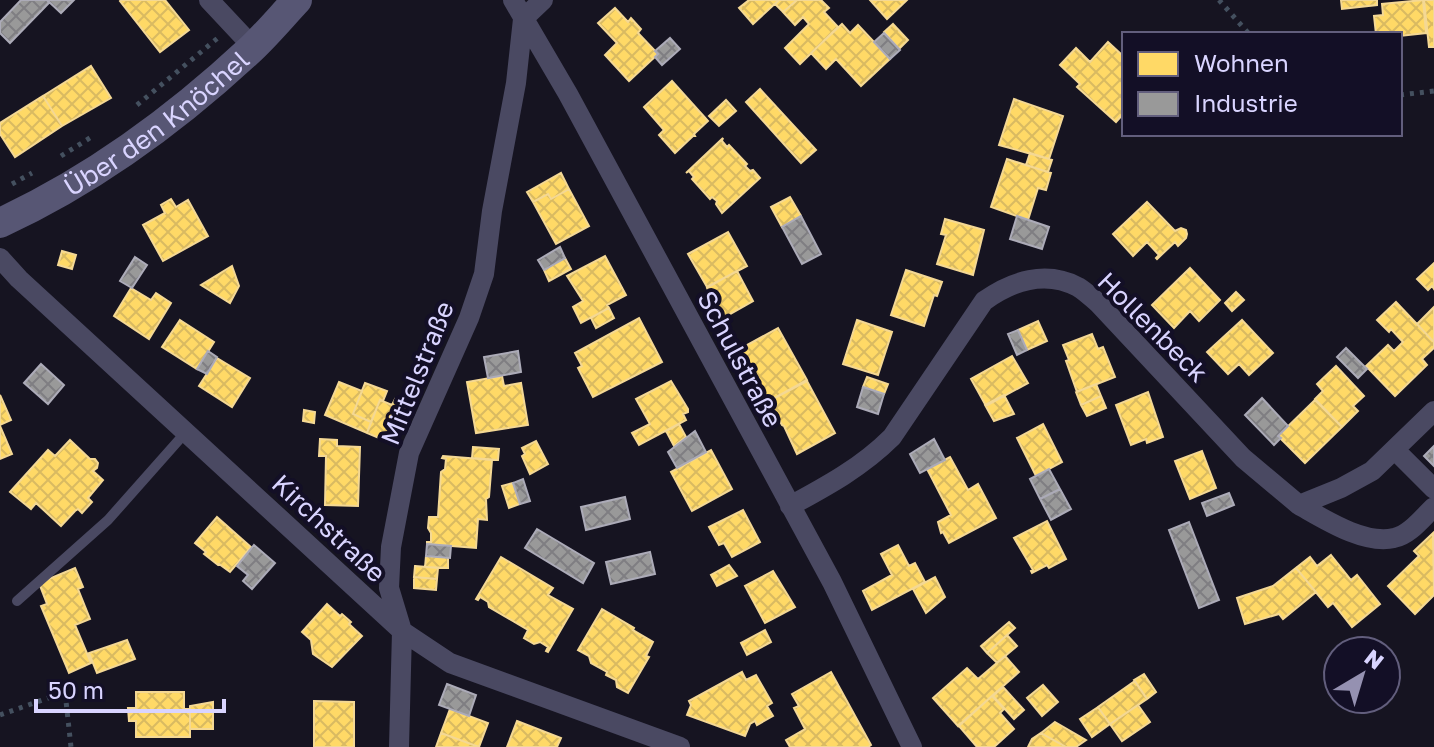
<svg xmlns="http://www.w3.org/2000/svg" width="1434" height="747" viewBox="0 0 1434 747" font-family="'Golos Text',sans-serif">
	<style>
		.homes { fill: url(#homes-cross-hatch); stroke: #f4d894; stroke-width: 2 }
		.industry { fill: url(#industry-cross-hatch); stroke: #acabb8; stroke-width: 2 }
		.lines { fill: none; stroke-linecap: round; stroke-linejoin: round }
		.path { stroke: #44505f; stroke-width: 5; stroke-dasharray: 4 6; stroke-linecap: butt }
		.service { stroke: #4a4962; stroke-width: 10 }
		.minor { stroke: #4a4962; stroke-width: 20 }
		.secondary { stroke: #575674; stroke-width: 30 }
		.labels { text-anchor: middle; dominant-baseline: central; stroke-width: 8; stroke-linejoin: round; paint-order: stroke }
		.street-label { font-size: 26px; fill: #d9d4ff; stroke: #130f26 }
	</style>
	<defs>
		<pattern id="homes-cross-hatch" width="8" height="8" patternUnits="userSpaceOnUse" patternTransform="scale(2)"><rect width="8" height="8" fill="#ffd966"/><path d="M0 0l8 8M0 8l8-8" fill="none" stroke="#d9ba61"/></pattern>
		<pattern id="industry-cross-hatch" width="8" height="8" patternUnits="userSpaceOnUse" patternTransform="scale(2)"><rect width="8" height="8" fill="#999"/><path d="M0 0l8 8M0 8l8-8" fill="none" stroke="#7f7e82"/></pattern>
	</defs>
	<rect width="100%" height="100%" fill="#161421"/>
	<path class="homes" d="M121,0H165L189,30L160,52L120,1Z
		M749,0H779L753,24L739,8Z
		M779,0H797L783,12L775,4Z
		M797,0H821L829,8L824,12L838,27L800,64L785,48L809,24L803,17L795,25L783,12Z
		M870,0H907L887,19Z
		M1341,0H1377V5L1342,9Z
		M1423,0L1426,33L1400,36V34H1376L1374,16L1383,15L1382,4Z
		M1424,0H1434V47H1429Z
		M615,8L628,22L631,18L641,29L638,33L658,54L629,81L605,55L617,43L598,23Z
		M842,24L850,33L858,25L890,59L861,86L836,59L826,69L811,53Z
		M893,24L908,40L899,49L884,32Z
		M1108,42L1122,55L1124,53V113L1116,122L1077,87L1080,84L1060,65L1076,48L1090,62Z
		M91,66L111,98L62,126L43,96Z
		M672,81L708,121L694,134L695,136H693L675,153L659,135L664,130L644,107Z
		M760,89L816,150L801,163L746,102Z
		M43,96L62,126L15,157L0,134V123Z
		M1014,99L1063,116L1049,159L999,145Z
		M726,100L736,111L719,126L709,116Z
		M723,138L722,141L727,147L729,145L747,164L745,166L750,171L753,170L760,178L722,213L716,204L717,201L712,197L710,199L692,179L694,177L689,171L686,173Z
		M1030,153L1052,160L1048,172L1026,165Z
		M1007,159L1051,173L1046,190L1038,188L1028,220L991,207Z
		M561,173L569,189L551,199L548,194L533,202L527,192Z
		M569,189L589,226L556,244L533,202L548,194L551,199Z
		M790,197L801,216L782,227L771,207Z
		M171,199L176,207L188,200L208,236L163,261L143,225L165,213L161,205Z
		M1147,202L1175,231L1181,228L1186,230L1187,234L1186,238L1178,246L1175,242L1157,259L1156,258L1159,255L1147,242L1133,256L1113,234Z
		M945,219L984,230L973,275L937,264L946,235L941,234Z
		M728,232L747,266L707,287L688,254Z
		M62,251L76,255L72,269L58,265Z
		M605,256L626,295L607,305L609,308L581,323L573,307L583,301L567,276Z
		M565,258L571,269L549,281L544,270Z
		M1434,263V289L1432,286L1428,290L1417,279Z
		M232,266L239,286L230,303L201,285Z
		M1190,268L1220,300L1199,321L1190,311L1174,328L1152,305Z
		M906,270L942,282L937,296L934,295L924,326L891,315Z
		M737,271L753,301L723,318L707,288Z
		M131,288L151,300L156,293L171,303L149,339L114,316Z
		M1236,292L1244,300L1232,311L1225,303Z
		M1396,302L1434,342V348L1422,359L1427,365L1395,396L1366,366L1388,345L1394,351L1403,342L1391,329L1389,332L1377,320Z
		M1434,307V342L1417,324Z
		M609,308L614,318L596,328L591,318Z
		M639,318L662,362L593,397L578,368L582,366L575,353Z
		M180,320L214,342L197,369L162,347Z
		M857,320L892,332L878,375L843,364Z
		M1242,320L1273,353L1249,375L1239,364L1228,374L1207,352Z
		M1038,321L1047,341L1027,350L1018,330Z
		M778,328L807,380L769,401L740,349Z
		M1092,334L1098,349L1103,347L1115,377L1077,392L1066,361L1069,360L1063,345Z
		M1012,356L1028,383L986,406L971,379Z
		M217,358L250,378L232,407L199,386Z
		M1336,366L1364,396L1353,406L1358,411L1342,427L1315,399L1323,391L1317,384Z
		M502,376L504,386L521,383L528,425L476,433L467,382Z
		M867,377L888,384L884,394L863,387Z
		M671,381L688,409V412L683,414L686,420L639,445L632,433L650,424L636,399Z
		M807,381L835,433L797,454L784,426L782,425L769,401Z
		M339,382L362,391L353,414L371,422L367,433L325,415Z
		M365,383L387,391L383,401L380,400L371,422L353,414Z
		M1096,384L1101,396L1081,405L1076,392Z
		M1148,392L1163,437L1147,443L1146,439L1131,445L1116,405Z
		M0,395L11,420L0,425Z
		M1004,395L1014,414L994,421L985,405Z
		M1101,396L1106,408L1087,416L1081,405Z
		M395,399L408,405L393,444L367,433L380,400L392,405Z
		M1315,400L1342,427L1305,463L1278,436Z
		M304,410L315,412L314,423L303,421Z
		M679,424L686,437L674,446L666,431Z
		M1043,424L1062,462L1036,476L1017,438Z
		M0,426L12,454L0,459Z
		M320,439L337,440V446L360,447L358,506L325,505L326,456H319Z
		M70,440L90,459H95L98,463L97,468L93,471L103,480L88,498L92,502L82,513L78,509L75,511L61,526L36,503L31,509L10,492L48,450L55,456Z
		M536,441L548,464L530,474L522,456L525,454L522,448Z
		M473,447L499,449L498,460L472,458Z
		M711,450L732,489L692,511L671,472Z
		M1202,451L1216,488L1190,499L1175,461Z
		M443,456L492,460L489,497L486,499L487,520L478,519L476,548L427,544V542H431V533L428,528L429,517H438L441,472L445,469L446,459L442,458Z
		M950,457L968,490L978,484L996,518L949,543L943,532L941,533L938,522L951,515L927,469Z
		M513,483L520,504L509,508L502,486Z
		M743,510L760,542L732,557L724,543L719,545L709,527Z
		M217,517L251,547L230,572L219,564L218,565L204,554L206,552L195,543Z
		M1047,521L1066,559L1049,568L1047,565L1032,573L1031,571L1033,570L1014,538Z
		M1433,533L1434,595L1415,614L1388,586L1419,556L1414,551Z
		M898,545L909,566L915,563L925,582L872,610L863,591L892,575L881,554Z
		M1331,555L1351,580L1357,575L1380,604L1352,627L1333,603L1328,607L1296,568L1310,557L1317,566Z
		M426,556L448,557V568L425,567Z
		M501,557L553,588L548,595L573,609L548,652L546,651L548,647L540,642L534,644L524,638L528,630L489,607L488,602L480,597L478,600L476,599Z
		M729,565L737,576L717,586L711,575Z
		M415,566L438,568L437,579L414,577Z
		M75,568L83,587L78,589L90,619L75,625L91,663L69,673L41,606L47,604L39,583Z
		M1296,568L1316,592L1283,619L1279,614L1245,624L1237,598L1273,586Z
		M773,571L795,607L765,623L745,586Z
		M414,577L437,579L436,590L414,588Z
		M935,577L945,597L926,613L913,589Z
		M327,604L340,616L342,614L351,622L349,624L362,636L332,667L313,654L311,640L302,632Z
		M602,609L634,628L633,630L653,642L646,656L649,657L628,693L617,687L616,680L606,675L607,672L591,663L589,656L578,650Z
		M1009,622L1015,628L987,653L981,646Z
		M765,630L771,642L747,655L741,643Z
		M1007,635L1017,646L997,663L987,653Z
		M127,640L135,659L97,673L89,653Z
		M1005,656L1019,672L958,726L933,698L967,668L978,679Z
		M742,672L746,680L756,675L772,703L767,706L773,716L757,725L755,721L750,724L745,736L687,715L691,705L689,701Z
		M831,672L871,745L868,747H790L786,740L805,729L794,708L799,706L792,694Z
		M1144,674L1156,692L1147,699L1134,680Z
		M1135,681L1147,699L1110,724L1098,707Z
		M1043,685L1058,702L1042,716L1027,698Z
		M1003,687L1024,710L1014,719L993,696Z
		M136,692H184V709H190V737H136V721H129L128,708H136Z
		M992,696L1004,709L1000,713L1014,729L994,747H977L959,726Z
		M314,701L354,702V747H314Z
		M213,702V729H190V706Z
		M1138,705L1150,722L1122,741L1110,724Z
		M1098,707L1110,724L1092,737L1080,719Z
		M450,709L488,723L479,747L441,733Z
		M517,721L561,738L557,747H507Z
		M1055,722L1086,740L1076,747H1066L1041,733Z
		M441,733L479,747H436Z
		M1041,733L1066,747H1028L1032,739Z"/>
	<path class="industry" d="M21,0H47L49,3L10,43L0,33V22Z
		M47,0H74L61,13Z
		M884,33L900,50L890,59L874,42Z
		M670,38L680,49L662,65L655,57L658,54L655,51Z
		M801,216L821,254L802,264L782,227Z
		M1017,216L1049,227L1042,249L1010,239Z
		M560,247L565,258L544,270L538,260Z
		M135,257L147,265L132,288L120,281Z
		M1018,330L1027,350L1017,355L1008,334Z
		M1346,348L1367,369L1358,378L1337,357Z
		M208,351L217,357L207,374L197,369Z
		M518,351L521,372L488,378L484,357Z
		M41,364L64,385L48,404L24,383Z
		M863,387L884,394L878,414L857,407Z
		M1262,398L1288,426L1278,436L1281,438L1274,445L1245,415Z
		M695,431L706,452L677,468L668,452Z
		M934,439L945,460L920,473L910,454Z
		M1434,446V466L1424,456Z
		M1049,469L1060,489L1040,499L1030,479Z
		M523,479L530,501L520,504L513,483Z
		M1060,489L1071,509L1051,520L1040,499Z
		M1229,493L1234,505L1207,516L1202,503Z
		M625,497L630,519L586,530L581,507Z
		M1189,522L1219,600L1199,608L1169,530Z
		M537,529L594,563L583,583L525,548Z
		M427,544L451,546L450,558L426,556Z
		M254,545L275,563L252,589L243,581L248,575L237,566Z
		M650,552L655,574L611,584L606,562Z
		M447,684L476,695L469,716L439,705Z"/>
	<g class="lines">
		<path class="path" d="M1219,0L1249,34
			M1400,95L1434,91
			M137,105L219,37
			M61,156L93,136
			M12,184L32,173
			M0,715L65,692L71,747"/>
		<path class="service" d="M17,601L108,520L186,432"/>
		<path class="minor" d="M209,0L253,47
			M513,0L568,94L832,582L912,747
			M0,258L19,279L402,631L450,663L680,747
			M1395,450L1434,489
			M1299,505C1324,519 1364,545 1394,538C1410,535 1423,517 1434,507
			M790,506C827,486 862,467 892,437L984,301C1012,281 1046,270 1078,287C1085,291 1092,298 1098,303L1243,458L1299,505L1341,488L1372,471L1434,411
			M399,747L402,631L389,588L391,547L409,453L469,318L484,274L492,211L516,83L523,19L543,0"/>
		<path class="secondary" id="s1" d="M0,223C93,180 176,119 251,49C267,34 282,16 297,0"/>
	</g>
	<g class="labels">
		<g class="street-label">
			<text stroke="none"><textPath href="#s1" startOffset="186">Über den Knöchel</textPath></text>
			<text transform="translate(1153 327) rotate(45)">Hollenbeck</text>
			<text transform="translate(740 359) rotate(62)">Schulstraße</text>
			<text transform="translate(417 373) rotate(-68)">Mittelstraße</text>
			<text transform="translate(329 528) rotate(43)">Kirchstraße</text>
		</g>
	</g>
	<rect x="1122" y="32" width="280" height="104" fill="#130f26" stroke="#625e7d" stroke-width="2"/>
	<rect x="1138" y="52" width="40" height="24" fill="#ffd966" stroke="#625e7d" stroke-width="2"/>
	<text x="1194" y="72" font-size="24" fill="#d9d4ff">Wohnen</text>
	<rect x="1138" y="92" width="40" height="24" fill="#999999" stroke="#625e7d" stroke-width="2"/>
	<text x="1194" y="112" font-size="24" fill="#d9d4ff">Industrie</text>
	<g transform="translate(1362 675) rotate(38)"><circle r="38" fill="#130f26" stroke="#625e7d" stroke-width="2"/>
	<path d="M0-6L14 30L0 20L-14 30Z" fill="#9591b1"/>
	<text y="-12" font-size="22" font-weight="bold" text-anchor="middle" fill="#d9d4ff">N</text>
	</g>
	<path d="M36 699v12h188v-12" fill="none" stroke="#d9d4ff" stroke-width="4"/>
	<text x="48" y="699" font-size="24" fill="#d9d4ff" stroke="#130f26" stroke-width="6" paint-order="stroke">50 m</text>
</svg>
